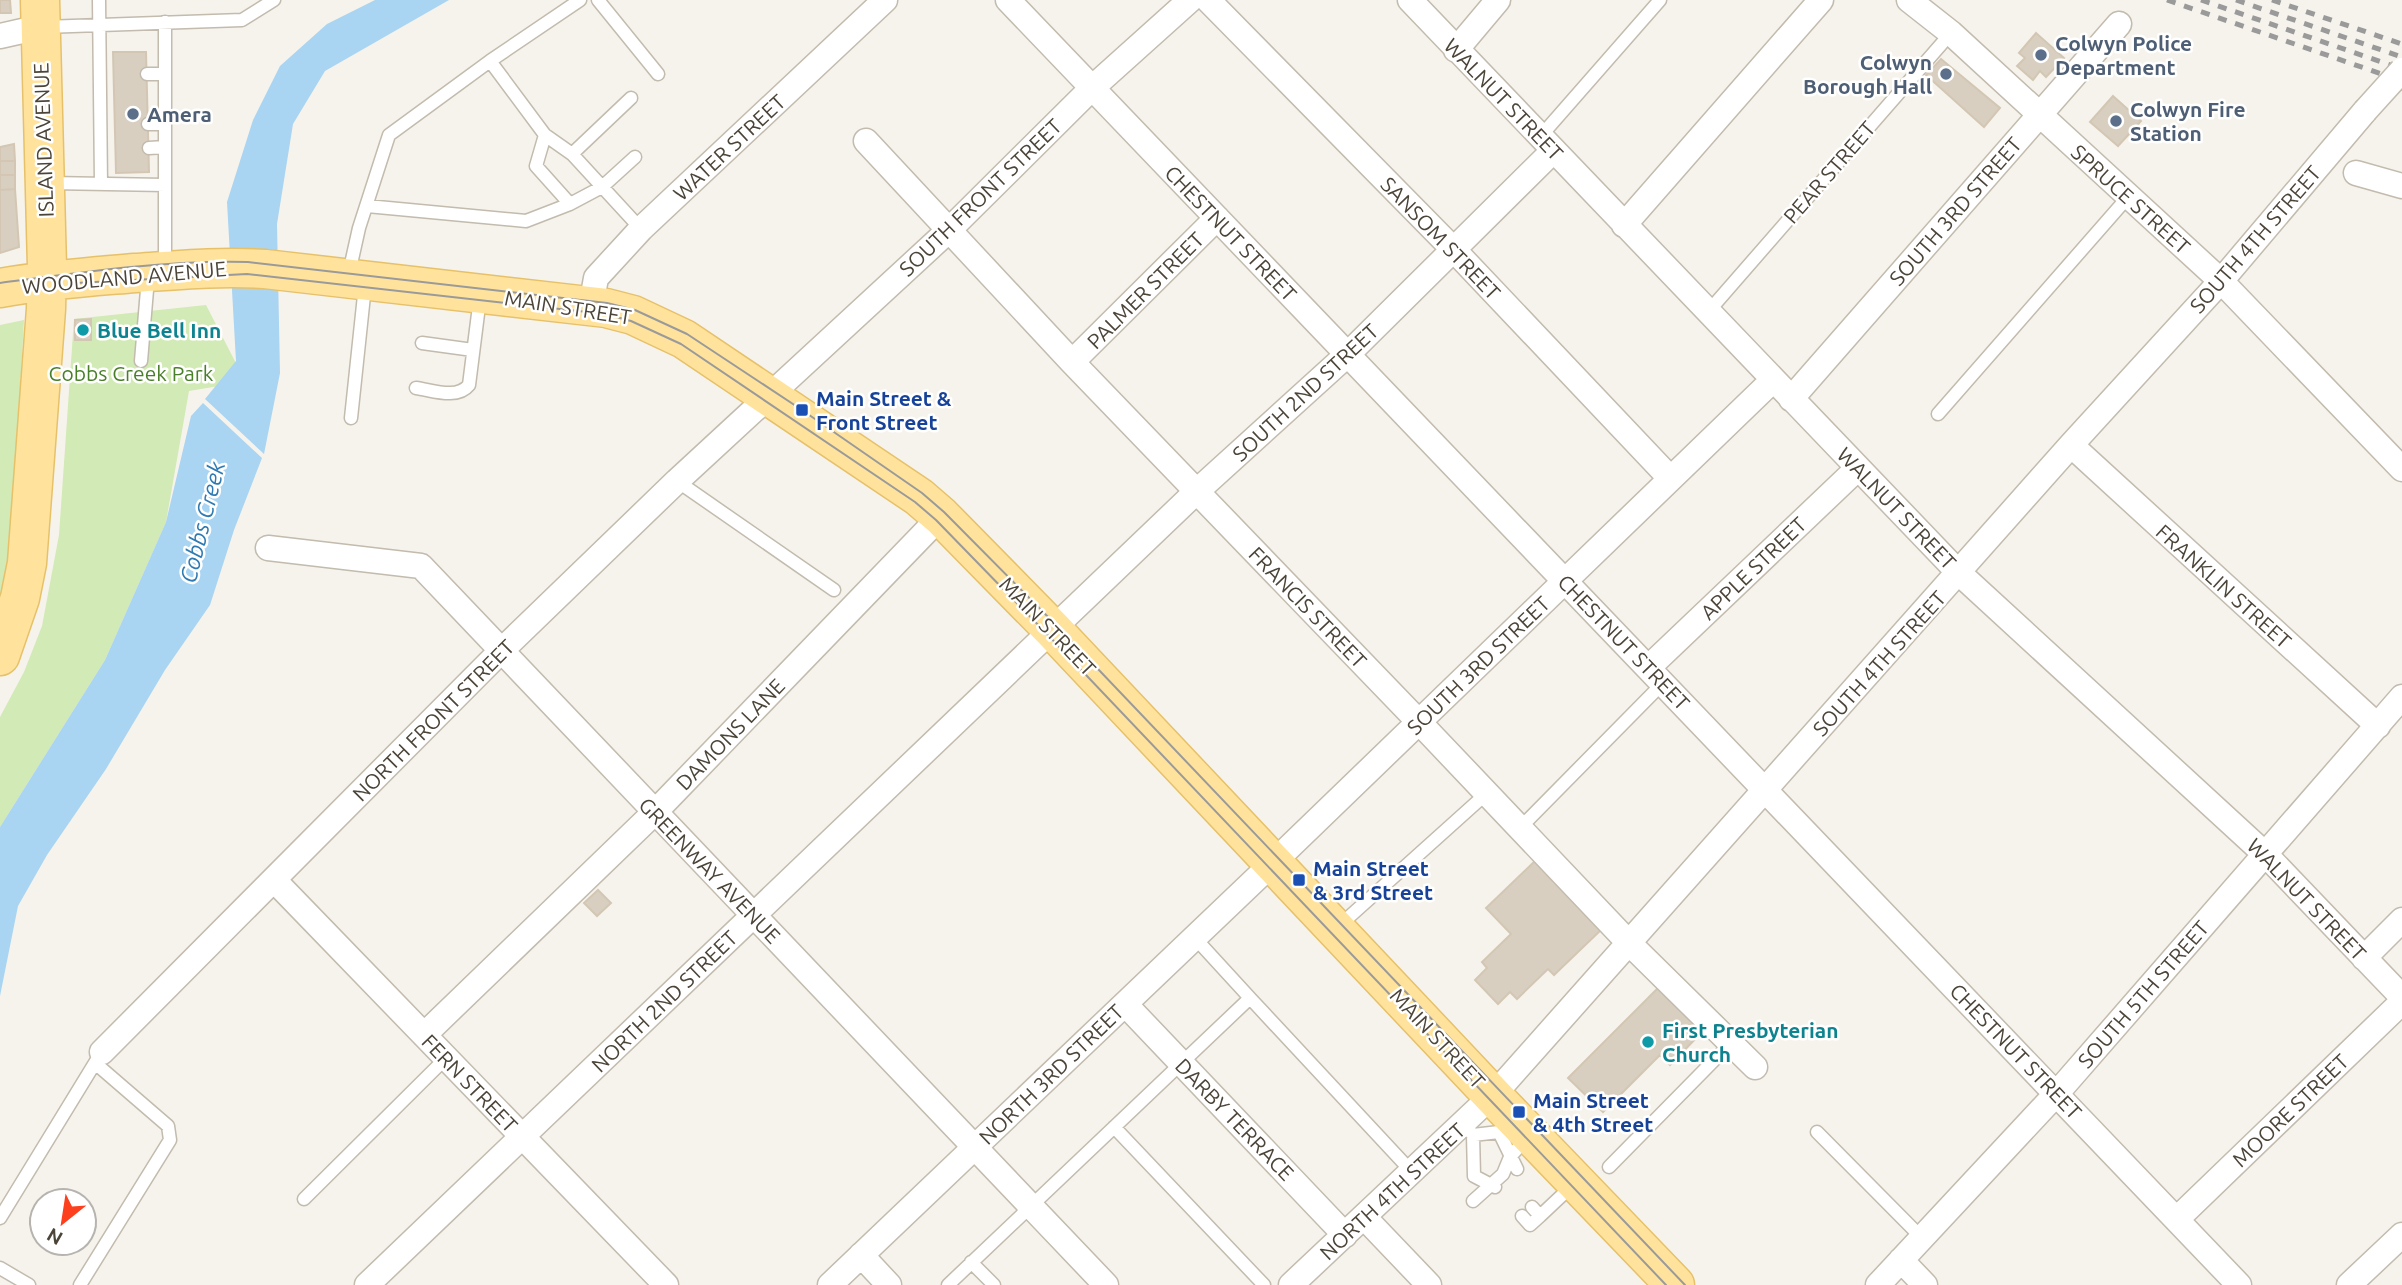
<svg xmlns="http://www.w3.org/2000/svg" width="2402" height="1285" viewBox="0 0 2402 1285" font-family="Ubuntu,sans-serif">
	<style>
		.green { fill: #d2eab5 }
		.water { fill: #a9d4f2 }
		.building { fill: #d8cfc1; stroke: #d3c7b4; stroke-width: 2 }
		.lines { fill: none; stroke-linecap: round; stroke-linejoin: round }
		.lane-casing { stroke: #c2bbae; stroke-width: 15 }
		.street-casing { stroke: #c2bbae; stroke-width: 27 }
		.primary-casing { stroke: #e6c16a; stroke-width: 41 }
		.lane { stroke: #fff; stroke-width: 12 }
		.street { stroke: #fff; stroke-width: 24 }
		.primary { stroke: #ffe39c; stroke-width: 38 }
		.tram { stroke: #9a9a9a; stroke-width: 2 }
		.rail { stroke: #9a9a9a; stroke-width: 5; stroke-dasharray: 9 9; stroke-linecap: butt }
		.street-bridge-casing { stroke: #c2bbae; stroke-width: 27; stroke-linecap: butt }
		.street-bridge { stroke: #fff; stroke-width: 24 }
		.service-dot { fill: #5c6f8a; stroke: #fff; stroke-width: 2.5 }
		.culture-dot { fill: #0f9aa8; stroke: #fff; stroke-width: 2.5 }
		.transit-dot { fill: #1a4fb4; stroke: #fff; stroke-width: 2.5 }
		.labels { text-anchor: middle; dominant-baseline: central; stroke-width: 5; stroke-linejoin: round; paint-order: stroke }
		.service-label { font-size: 21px; font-weight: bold; fill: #4e5e75; stroke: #fff; text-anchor: start }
		.street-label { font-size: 21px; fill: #4b4439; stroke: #fff }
		.culture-label { font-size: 21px; font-weight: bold; fill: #0d838f; stroke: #fff; text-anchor: start }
		.park-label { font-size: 21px; fill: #4a7f2a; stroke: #fff }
		.transit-label { font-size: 21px; font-weight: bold; fill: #164399; stroke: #fff; text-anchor: start }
		.water-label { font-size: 23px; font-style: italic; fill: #2e7ab2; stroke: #fff }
	</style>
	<rect width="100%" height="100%" fill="#f6f3ec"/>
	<path class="green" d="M206,305L240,371L231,384L189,391L166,522L105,660L0,827V717L24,672L42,626L59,535L74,319Z
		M24,320L11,555L0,599V325Z"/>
	<path class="water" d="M375,0H449L325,71L293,124L277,224L280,373L264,454L205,399L236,361L227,202L253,120L280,66L327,24Z
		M203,403L262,458L234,530L210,605L165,670L106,769L47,855L18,906L0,996V827L105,660L166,522L191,416Z"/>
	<path class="building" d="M0,0H10L11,13H0Z
		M2036,33L2064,58L2046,77L2040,71L2033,80L2017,66L2025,58L2019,53Z
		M113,52H146L149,172L116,173Z
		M1941,59L2000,108L1984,127L1926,75Z
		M2113,96L2141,121L2118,146L2090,122Z
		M14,144L15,161H0V147Z
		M0,161H15V175H0Z
		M0,175H15V189L0,190Z
		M15,189L19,247L0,253V190Z
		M91,319V340H75V320Z
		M1536,860L1602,929L1554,975L1548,969L1517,999L1510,992L1498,1004L1475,980L1487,968L1482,962L1511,934L1486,908Z
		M598,890L611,903L597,916L584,903Z
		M1662,984L1706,1028L1670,1065L1660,1055L1603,1112L1568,1078Z"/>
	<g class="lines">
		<defs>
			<path id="lane" d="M99,0L101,184
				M598,0L658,74
				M165,22V267
				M44,27L242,20L274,0
				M490,61L580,0
				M147,74H165
				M148,124H165
				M545,135L536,166L570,204L602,187L635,157
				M1540,137L1660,0
				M149,148L165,147
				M572,154L631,98
				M50,183L165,185
				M367,206L526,221L570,204
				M349,273L359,228L389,135L490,61L545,135L572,154L641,229
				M1708,312L1951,33
				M422,343L473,350
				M141,361L148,278
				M416,388C432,390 457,400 469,385L480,298
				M1938,414L2128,197
				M351,418L365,286
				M677,481L834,590
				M1520,828L1663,683
				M1339,926L1487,793
				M1250,998L1412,1172
				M1463,1124L1473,1135L1474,1176L1495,1187
				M1114,1127L1264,1285
				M1817,1132L1922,1238
				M1473,1135L1499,1132L1517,1169
				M1609,1167L1731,1043
				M304,1199L446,1058
				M1473,1201L1503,1174L1510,1157L1527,1138
				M1532,1207L1540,1216L1574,1184
				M1522,1216L1530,1225L1540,1216
				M0,1218L98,1058
				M971,1262L994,1285
				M0,1268L29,1285
				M80,1285L170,1140L168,1126L95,1063
				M948,1285L1250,998L1195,938"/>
			<path id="street" d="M1008,0L2239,1285
				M1208,0L1453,249L1670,478
				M1410,0L1959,573L2266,855L2402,997
				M1909,0L1951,33L2221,281L2402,469
				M0,36L40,27
				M1456,50L1498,0
				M866,141L1072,362L1419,722L1630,944L1755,1067
				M2356,173L2402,186
				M1624,225L1821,0
				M591,306L596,278L641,229L885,0
				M1072,362L1217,218
				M1791,399L2119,24
				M2071,445L2378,726
				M268,548L421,566L1106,1285
				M1649,667L1858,468
				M274,880L666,1285
				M2364,958L2402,920
				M1125,1004L1345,1235
				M424,1035L655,812L941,516
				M102,1052L501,651L677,481L948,231L1092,88L1190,0
				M1364,1217L1429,1285
				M2177,1219L2402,1002
				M861,1255L889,1285
				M1901,1260L1925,1285
				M367,1285L1196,492L1348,354L1553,151
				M830,1285L1278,858L1773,380
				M1291,1285L1498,1090L2071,445L2221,281L2365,111
				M1878,1285L2057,1093L2402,697
				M2349,1285L2402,1235"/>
			<path id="primary" d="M0,288C45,280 89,277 135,273C178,270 221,266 265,269L606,308L633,315L684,339L919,497L941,516L1053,630L1493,1096L1675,1285
				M0,656L20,598L27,563L46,309L47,267L40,0"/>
		</defs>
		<use href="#lane" class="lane-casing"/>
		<use href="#street" class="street-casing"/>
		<use href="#primary" class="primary-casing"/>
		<use href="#lane" class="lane"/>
		<use href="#street" class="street"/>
		<use href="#primary" class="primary"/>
		<path class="tram" d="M0,283C82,272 165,260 248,262L607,303L635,310L687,334L802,410L922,493L944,512L1057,626L1685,1285
			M76,283L247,274L605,314L631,321L681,344L915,502L936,520L1048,635L1666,1285"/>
		<path class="rail" d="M2167,0L2402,81
			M2201,0L2402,69
			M2236,0L2402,57
			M2272,0L2402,44"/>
		<defs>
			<path id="street-bridge" d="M2365,111L2402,70"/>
		</defs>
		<use href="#street-bridge" class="street-bridge-casing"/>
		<use href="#street-bridge" class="street-bridge"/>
	</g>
	<g class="service-dot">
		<circle cx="2041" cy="55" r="7"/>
		<circle cx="1946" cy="74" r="7"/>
		<circle cx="133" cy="114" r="7"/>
		<circle cx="2116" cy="121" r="7"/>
	</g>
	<g class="culture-dot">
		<circle cx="83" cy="330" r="7"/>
		<circle cx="1648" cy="1042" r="7"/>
	</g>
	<g class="transit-dot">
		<rect x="795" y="403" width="14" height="14" rx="3.5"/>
		<rect x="1292" y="873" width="14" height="14" rx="3.5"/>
		<rect x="1512" y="1105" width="14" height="14" rx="3.5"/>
	</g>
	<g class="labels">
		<g class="service-label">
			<text x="2055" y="43">Colwyn Police<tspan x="2055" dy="24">Department</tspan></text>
			<text x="1932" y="62" text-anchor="end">Colwyn<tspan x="1932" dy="24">Borough Hall</tspan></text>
			<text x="2130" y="109">Colwyn Fire<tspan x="2130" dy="24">Station</tspan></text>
			<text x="147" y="114">Amera</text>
		</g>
		<g class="street-label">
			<text transform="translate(1504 99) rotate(46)">WALNUT STREET</text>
			<text transform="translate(43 140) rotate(-92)">ISLAND AVENUE</text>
			<text transform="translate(729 147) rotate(-43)">WATER STREET</text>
			<text transform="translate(1829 172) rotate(-49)">PEAR STREET</text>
			<text transform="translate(980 197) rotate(-44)">SOUTH FRONT STREET</text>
			<text transform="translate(2131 199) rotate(42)">SPRUCE STREET</text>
			<text transform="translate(1955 211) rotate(-49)">SOUTH 3RD STREET</text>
			<text transform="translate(1231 233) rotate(46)">CHESTNUT STREET</text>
			<text transform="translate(1441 238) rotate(46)">SANSOM STREET</text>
			<text transform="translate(2255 239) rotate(-49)">SOUTH 4TH STREET</text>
			<text transform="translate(124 277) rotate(-5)">WOODLAND AVENUE</text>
			<text transform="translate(1145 290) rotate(-45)">PALMER STREET</text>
			<text transform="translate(568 307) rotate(9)">MAIN STREET</text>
			<text transform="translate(1305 392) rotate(-43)">SOUTH 2ND STREET</text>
			<text transform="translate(1897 508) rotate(46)">WALNUT STREET</text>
			<text transform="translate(1753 568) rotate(-44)">APPLE STREET</text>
			<text transform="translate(2224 586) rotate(42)">FRANKLIN STREET</text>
			<text transform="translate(1308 607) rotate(46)">FRANCIS STREET</text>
			<text transform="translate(1048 626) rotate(46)">MAIN STREET</text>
			<text transform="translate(1624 642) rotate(46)">CHESTNUT STREET</text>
			<text transform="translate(1879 663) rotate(-48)">SOUTH 4TH STREET</text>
			<text transform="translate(1478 665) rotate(-44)">SOUTH 3RD STREET</text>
			<text transform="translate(433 720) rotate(-45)">NORTH FRONT STREET</text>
			<text transform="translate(730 734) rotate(-46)">DAMONS LANE</text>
			<text transform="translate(710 870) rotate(46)">GREENWAY AVENUE</text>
			<text transform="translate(2307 899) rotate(46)">WALNUT STREET</text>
			<text transform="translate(2143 994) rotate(-49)">SOUTH 5TH STREET</text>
			<text transform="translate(664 1001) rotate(-44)">NORTH 2ND STREET</text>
			<text transform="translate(1438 1038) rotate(47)">MAIN STREET</text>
			<text transform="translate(2016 1051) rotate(46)">CHESTNUT STREET</text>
			<text transform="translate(1051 1074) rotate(-44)">NORTH 3RD STREET</text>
			<text transform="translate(470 1083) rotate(46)">FERN STREET</text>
			<text transform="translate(2290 1110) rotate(-44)">MOORE STREET</text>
			<text transform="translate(1235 1119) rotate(46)">DARBY TERRACE</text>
			<text transform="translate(1392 1191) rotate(-43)">NORTH 4TH STREET</text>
		</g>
		<g class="culture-label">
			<text x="97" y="330">Blue Bell Inn</text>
			<text x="1662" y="1030">First Presbyterian<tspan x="1662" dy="24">Church</tspan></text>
		</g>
		<g class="park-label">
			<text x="131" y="373">Cobbs Creek Park</text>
		</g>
		<g class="transit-label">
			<text x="816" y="398">Main Street &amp;<tspan x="816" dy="24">Front Street</tspan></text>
			<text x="1313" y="868">Main Street<tspan x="1313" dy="24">&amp; 3rd Street</tspan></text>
			<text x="1533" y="1100">Main Street<tspan x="1533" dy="24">&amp; 4th Street</tspan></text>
		</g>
		<g class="water-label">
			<text transform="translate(202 522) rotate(-76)">Cobbs Creek</text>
		</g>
	</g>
	<g transform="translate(63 1222) rotate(210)"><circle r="33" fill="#ffffff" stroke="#b7b4b0" stroke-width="2"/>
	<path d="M0-5L12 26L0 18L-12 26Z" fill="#fc3f1d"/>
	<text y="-10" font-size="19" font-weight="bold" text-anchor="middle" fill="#4b4439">N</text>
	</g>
</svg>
